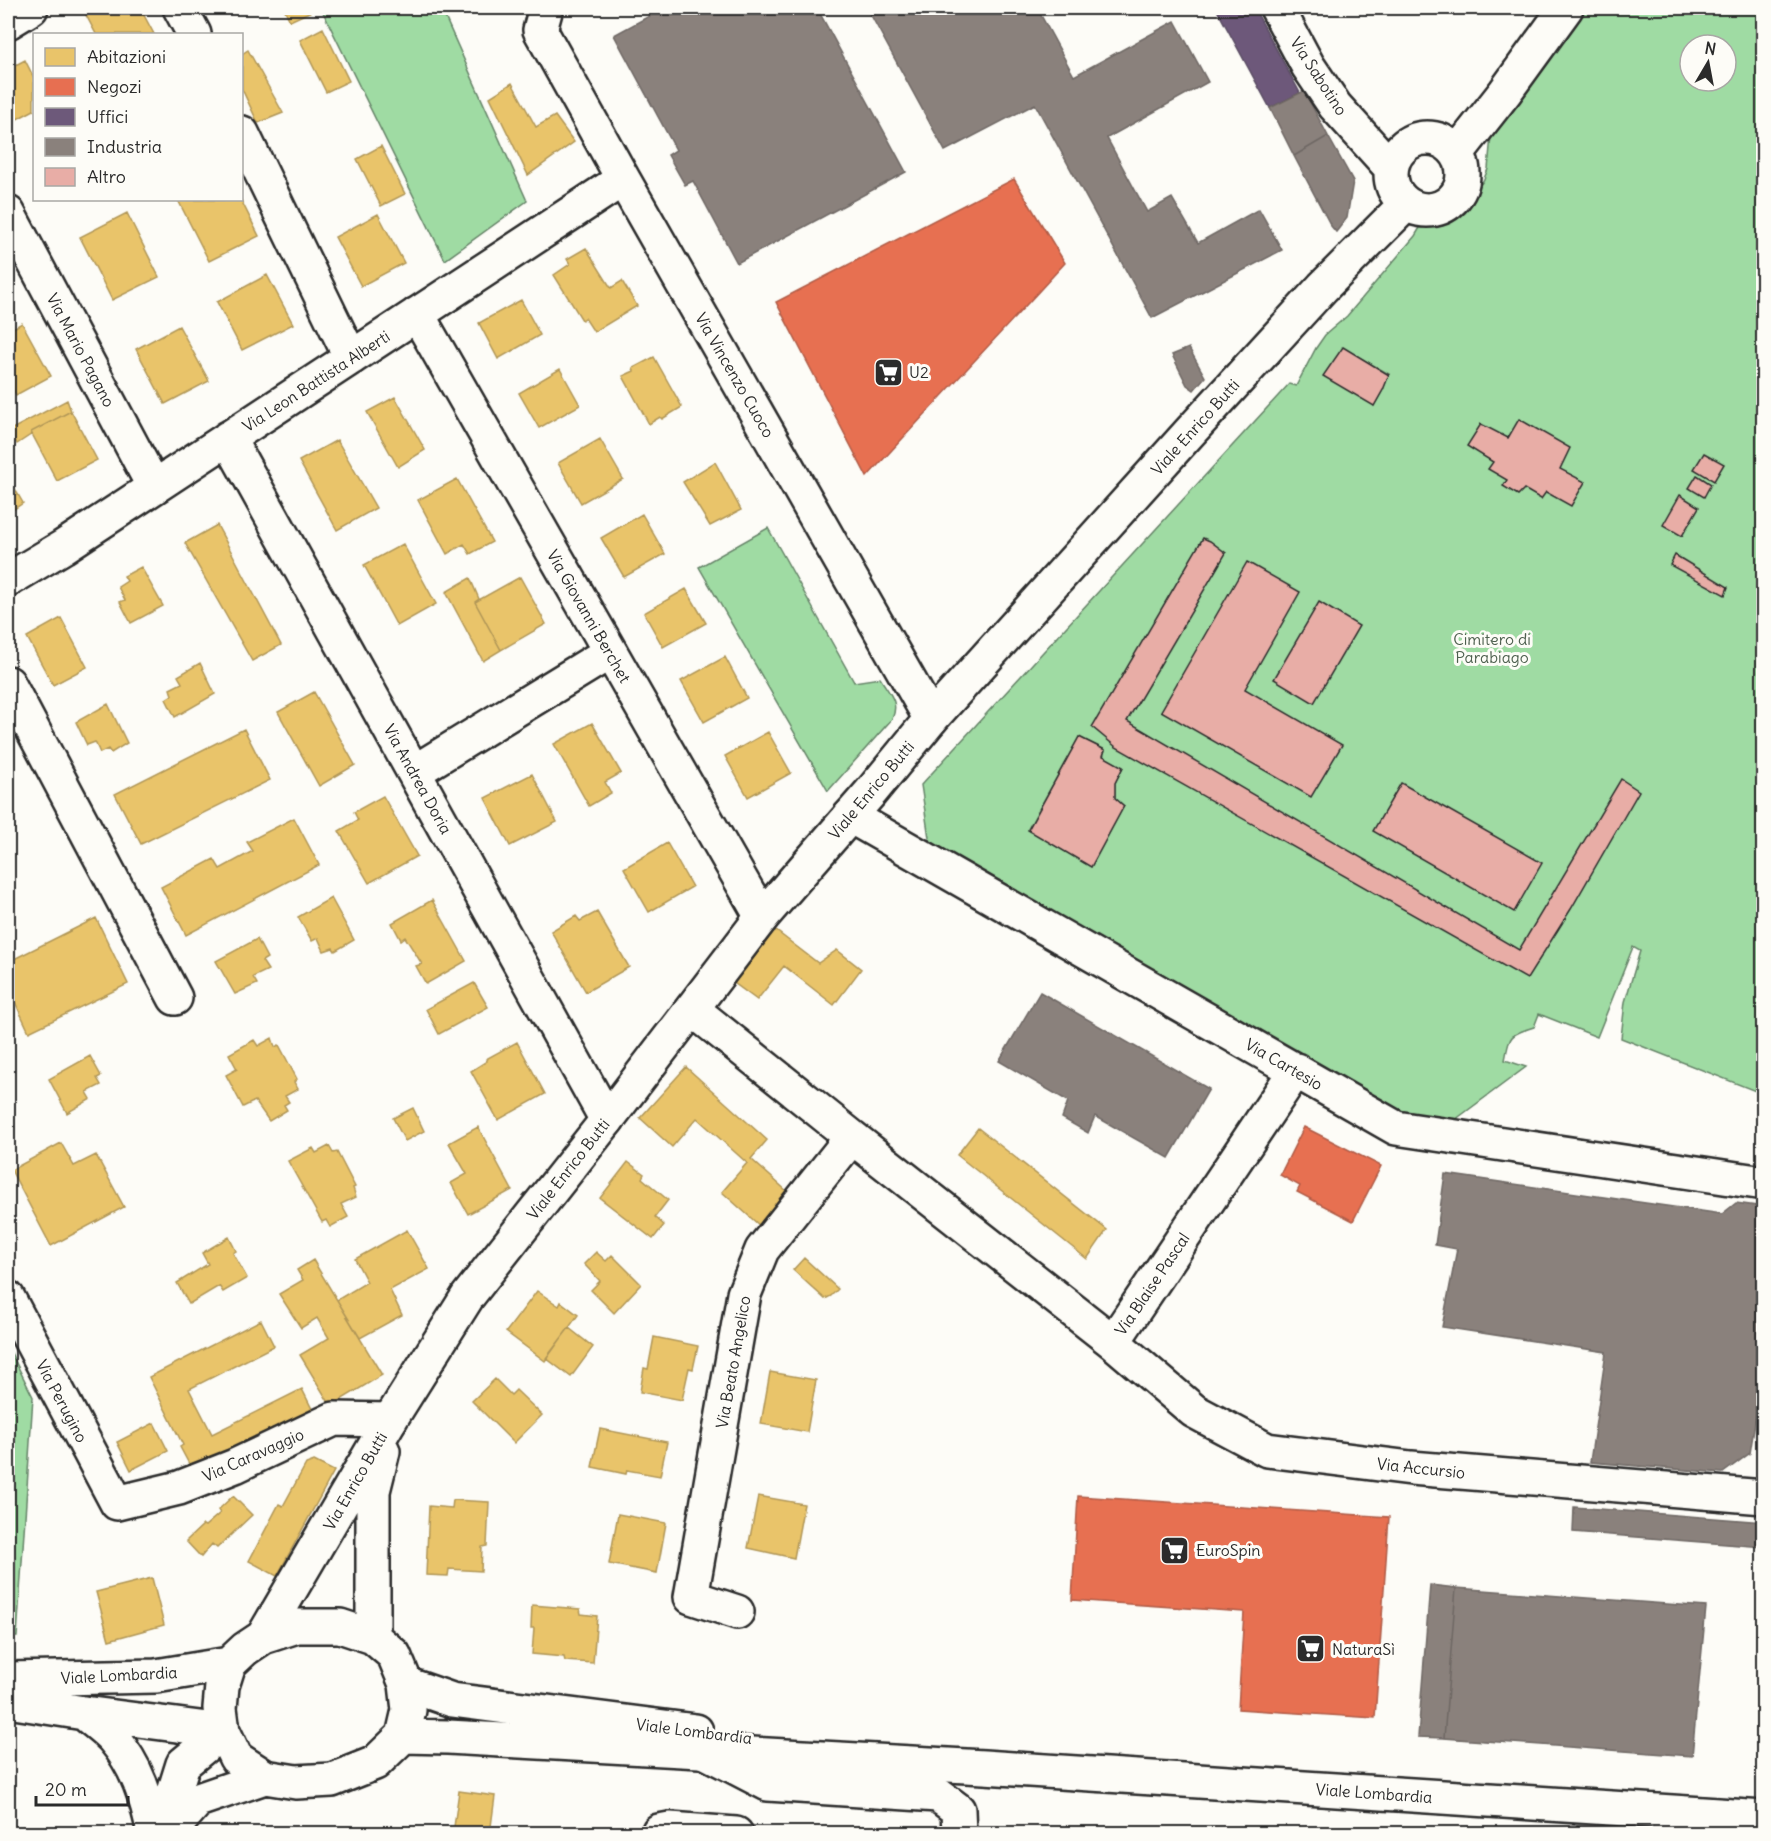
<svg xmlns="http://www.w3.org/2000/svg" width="1771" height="1841" viewBox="0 0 1771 1841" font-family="Delius,sans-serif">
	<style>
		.green { fill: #9fdba3; stroke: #658367; stroke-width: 1.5; fill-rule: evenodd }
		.homes { fill: #e9c46a; stroke: #b09657; stroke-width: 1.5 }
		.shops { fill: #e76f51; stroke: #af5b46; stroke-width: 1.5 }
		.offices { fill: #6d597a; stroke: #594b62; stroke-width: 1.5 }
		.industry { fill: #8a817c; stroke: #6e6764; stroke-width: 1.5 }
		.building { fill: #e8ada6; stroke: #2b2b2b; stroke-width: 1.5 }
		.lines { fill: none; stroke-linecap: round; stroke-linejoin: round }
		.street-casing { stroke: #2b2b2b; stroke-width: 38 }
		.secondary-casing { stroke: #2b2b2b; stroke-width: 38 }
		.street { stroke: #fdfcf7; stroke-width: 33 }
		.secondary { stroke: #fdfcf7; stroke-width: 33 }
		.labels { text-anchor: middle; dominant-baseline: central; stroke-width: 6; stroke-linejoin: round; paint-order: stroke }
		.street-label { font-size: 16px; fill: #2b2b2b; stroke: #fdfcf7 }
		.poi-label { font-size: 16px; fill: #2b2b2b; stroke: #fdfcf7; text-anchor: start }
		.park-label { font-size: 16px; fill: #4e604f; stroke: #fdfcf7 }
	</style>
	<rect width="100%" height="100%" fill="#fdfcf7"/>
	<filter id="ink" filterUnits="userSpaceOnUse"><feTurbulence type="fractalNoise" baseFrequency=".0167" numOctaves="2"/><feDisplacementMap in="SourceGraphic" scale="12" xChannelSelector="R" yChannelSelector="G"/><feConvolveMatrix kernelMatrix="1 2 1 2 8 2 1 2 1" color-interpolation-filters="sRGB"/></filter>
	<g filter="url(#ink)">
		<path class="green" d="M321,8H441L527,201L445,260Z
			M1585,8H1763V1094L1621,1038L1625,1002L1640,951L1633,947L1597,1037L1539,1014L1534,1027C1509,1035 1510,1035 1505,1060L1526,1067L1444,1128L1398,1117L931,851L921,785L1289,384L1296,386L1316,348L1325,335L1347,316L1415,236L1421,226L1428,219L1456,211L1464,206L1483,181L1488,169L1491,136ZM1690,45H1726V81H1690ZM1343,348L1389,374L1383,390L1374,406ZM1079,737L1105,750L1103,756L1123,767L1115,783V798L1124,806L1091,867L1028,829Z
			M768,528L854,682L880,678C889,693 900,702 892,719L828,791L699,567Z
			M8,1347L33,1397L17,1637H8Z"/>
		<path class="homes" d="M101,8H140L154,34H96L86,15Z
			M284,8H313L314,10L290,21Z
			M323,28L349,81L326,92L300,40Z
			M248,50L283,113L258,123L242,89V54Z
			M25,60L34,78V110L8,124V69Z
			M512,83L536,127L555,116L574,142L528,175L490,97Z
			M381,146L405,194L381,206L357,159Z
			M178,200H241L259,236L209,261Z
			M127,213L159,277L112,300L80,237Z
			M378,214L404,263L361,286L335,237Z
			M586,248L611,288L622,281L637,306L594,332L585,318L582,320L554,275L570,264L567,259Z
			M267,275L293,324L242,350L217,302Z
			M521,300L540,335L498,359L479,323Z
			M22,323L51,376L16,395L8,379V331Z
			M179,326L209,381L165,404L136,349Z
			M654,357L682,407L662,419L660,417L649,424L623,376L634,371L633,368Z
			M560,369L580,405L539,428L519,393Z
			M395,397L425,450L398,467L367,412Z
			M67,400L71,411L31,432L32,434L17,444L10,430Z
			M71,411L97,460L57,481L31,432Z
			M600,439L623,479L581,503L558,463Z
			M337,440L376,508L337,530L299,461Z
			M715,462L741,510L710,526L683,482Z
			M8,477L23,503L8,513Z
			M457,479L492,542L470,554L464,544L447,554L418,500Z
			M642,514L665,554L624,577L601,538Z
			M217,525L281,645L252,661L185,543Z
			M403,544L436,604L397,626L364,565Z
			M141,567L163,606L131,623L120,602L125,600L118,587L127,581L124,576Z
			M520,577L546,624L501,650L475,602Z
			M470,578L479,599L475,602L501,650L483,661L446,592Z
			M686,589L706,623L663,647L644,613Z
			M61,618L87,667L53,685L27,637Z
			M725,657L747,698L704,722L681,681Z
			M200,663L215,694L175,717L166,699L172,695L170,689L182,683L178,676Z
			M314,692L355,765L319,786L278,712Z
			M108,704L127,743L111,753L108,749L100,753L95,742L87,745L76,722Z
			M592,723L621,773L605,782L611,793L589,806L554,744Z
			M244,729L270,780L141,844L115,794Z
			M768,732L791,773L748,797L725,756Z
			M532,774L557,822L510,846L485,798Z
			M383,796L417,856L369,883L339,831L358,820L354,812Z
			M294,818L319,865L186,935L161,887L214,859L220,869L253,851L247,842Z
			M667,843L692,887L649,912L624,868Z
			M331,898L354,940L335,951L333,948L324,951L318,938L312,941L298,917Z
			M432,900L466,961L426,984L416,966L422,964L405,937L401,940L392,923Z
			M597,912L629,967L586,992L551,931L576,916L580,921Z
			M96,918L128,984L29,1032L8,987V962Z
			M775,930L818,963L837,950L861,969L834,1005L784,966L757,1000L734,983Z
			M257,939L267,958L262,961L268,970L253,977L257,984L235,994L216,961Z
			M474,983L488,1007L439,1034L426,1009Z
			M272,1038L275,1047L279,1045L297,1079L294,1082L298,1089L285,1096L289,1102L284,1105L287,1110L269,1121L255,1101L243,1107L226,1075L237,1069L229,1054L254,1040L258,1046Z
			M517,1042L545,1094L498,1120L471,1071L487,1061L486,1059Z
			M90,1056L101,1076L97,1078L101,1085L87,1092L91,1099L67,1113L49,1079Z
			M686,1067L767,1140L751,1159L789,1193L760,1226L722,1192L747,1163L697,1118L672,1147L640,1118Z
			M413,1108L424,1131L405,1141L393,1118Z
			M478,1127L512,1190L468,1214L451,1183L467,1174L449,1143Z
			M978,1128L1107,1230L1087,1259L957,1155Z
			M61,1143L74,1166L96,1155L124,1207L51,1246L11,1170Z
			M329,1146L333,1153L337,1152L355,1187L353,1188L356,1197L341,1204L348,1217L330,1227L326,1220L322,1222L288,1161L313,1148L316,1153Z
			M628,1162L644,1174L642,1178L668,1200L655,1217L664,1225L653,1239L600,1198Z
			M407,1230L429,1269L390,1290L402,1315L360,1338L337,1300L367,1282L355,1259Z
			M229,1237L236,1251L233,1253L247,1278L223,1292L219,1286L189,1304L177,1283L208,1264L202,1253Z
			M596,1252L606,1261L612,1255L641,1284L614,1313L591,1290L600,1281L584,1264Z
			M804,1258L838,1289L831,1296L825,1299L793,1270Z
			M313,1260L382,1375L331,1406L300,1355L329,1338L317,1318L301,1328L279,1294L303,1280L297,1270Z
			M537,1291L559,1306L561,1302L578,1315L545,1361L506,1332Z
			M261,1320L274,1346L189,1389L212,1434L302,1389L316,1417L196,1477L180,1447L183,1445L149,1377Z
			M569,1328L593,1347L571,1377L546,1358Z
			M654,1337L698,1346L693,1369L689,1368L682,1400L640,1392L644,1368L648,1369Z
			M770,1372L816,1380L807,1432L761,1424Z
			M495,1379L511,1395L516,1390L542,1415L514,1443L472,1401Z
			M154,1423L168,1451L131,1470L117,1442Z
			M600,1429L667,1442L660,1476L627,1470L626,1474L592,1467Z
			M314,1461L334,1471L277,1576L249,1561L279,1504L283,1506L306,1464Z
			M233,1496L252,1515L217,1548L212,1544L201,1557L186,1541L203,1525L205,1526L220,1513L218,1510Z
			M758,1496L804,1504L794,1558L748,1548Z
			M453,1500L489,1502L487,1546L482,1547L481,1571L449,1569L448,1576L426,1575L429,1506L452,1508Z
			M618,1514L666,1523L657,1573L609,1564Z
			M152,1578L164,1625L109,1640L96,1592Z
			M532,1605L580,1609L581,1614L597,1616L593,1663L565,1661L564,1657L532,1654L534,1628H531Z
			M459,1791L495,1796L490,1834H453Z"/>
		<path class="shops" d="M1014,179L1065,263L867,477L776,302Z
			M1304,1127L1381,1166L1353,1221L1297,1192L1300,1186L1280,1175Z
			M1078,1496L1389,1517L1375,1718L1238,1709L1244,1612L1072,1600Z"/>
		<path class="offices" d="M1216,8H1254L1300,93L1270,108Z"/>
		<path class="industry" d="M664,8H817L906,172L737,263L693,181L685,185L668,155L676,150L614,35Z
			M867,8H1037L1074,76L1175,21L1208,82L1107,138L1147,212L1172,198L1198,243L1259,209L1282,250L1152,318L1035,104L945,151Z
			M1304,91L1328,136L1294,156L1270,108Z
			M1328,136L1353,181L1347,218L1336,232L1331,226L1294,156Z
			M1189,348L1205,377L1194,390L1187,385L1172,355Z
			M1040,992L1209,1089L1169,1158L1095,1116L1088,1133L1062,1118L1068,1101L999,1061Z
			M1445,1174L1722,1214L1736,1203L1764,1207V1366L1750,1453L1723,1473L1590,1462L1606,1352L1442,1327L1457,1249L1435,1245Z
			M1574,1507L1764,1522V1547L1573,1532Z
			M1430,1585L1456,1588L1444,1738L1418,1737Z
			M1456,1588L1706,1607L1692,1756L1444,1738Z"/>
		<path class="building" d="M1343,347L1389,375L1383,390L1374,406L1323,376Z
			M1519,419L1570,448L1560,469L1585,482L1571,506L1546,492L1541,499L1524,489L1518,495L1503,486L1507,480L1488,469L1493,462L1467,446L1481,424L1508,438Z
			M1704,453L1724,464L1714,481L1694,469Z
			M1697,475L1711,484L1704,497L1689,488Z
			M1680,495L1699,507L1682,536L1663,525Z
			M1203,538L1210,541L1226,553L1127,721L1519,950L1621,779L1639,791L1571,909L1527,979L1116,747L1092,727Z
			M1675,555L1728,587L1725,595L1670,565Z
			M1247,562L1300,592L1245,689L1342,745L1311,797L1161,711Z
			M1319,602L1359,626L1314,703L1274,679Z
			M1079,737L1105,750L1103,756L1123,767L1115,783V798L1124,806L1091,867L1028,830Z
			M1401,783L1542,863L1514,912L1373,831Z"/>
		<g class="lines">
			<defs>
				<path id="street" d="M180,8L194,34
					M546,8L540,30L623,179L931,719
					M8,22L31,8
					M242,133L351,358
					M8,213L154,487
					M417,314L762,917
					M228,438L607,1120
					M8,580L63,547L623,179
					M8,683L175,998
					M414,772L610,652
					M850,816L1396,1128L1764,1183
					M692,1009L852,1137L762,1250L744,1294L691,1597L737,1612
					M852,1137L1113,1342L1296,1070
					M8,1298L117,1503L179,1488L235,1466L334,1419L390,1420
					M1113,1342L1194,1411L1267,1450L1411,1468L1764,1497
					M706,1752L768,1784L938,1795L958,1810L959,1834
					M659,1834V1831L670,1829L736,1834"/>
				<path id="secondary" d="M1277,8L1308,66L1335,106L1391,168
					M1391 174a36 36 0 1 1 72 0a36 36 0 1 1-72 0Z
					M1457,153L1505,92L1566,8
					M297,1626H340L373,1637L394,1655L406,1684L409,1710L403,1736L375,1763L332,1780L296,1782L265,1777L236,1758L223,1731L220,1708L222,1686L229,1664L245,1649L263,1637Z
					M263,1637L390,1420L468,1296L607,1120L762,917L871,792L931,719L1189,433L1323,287L1406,204
					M373,1637V1491L383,1451
					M8,1679L156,1676L229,1664
					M406,1684L452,1700L696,1731
					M8,1701L84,1713L223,1731
					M84,1713C93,1721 105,1729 113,1738C137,1766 147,1798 154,1834
					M403,1736L448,1737L984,1767L1764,1818
					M161,1834L183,1764L223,1731
					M168,1834L198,1800L265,1777"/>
			</defs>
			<use href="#street" class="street-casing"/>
			<use href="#secondary" class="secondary-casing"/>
			<use href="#street" class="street"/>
			<use href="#secondary" class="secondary"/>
		</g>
	</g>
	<defs>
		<symbol id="supermarket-square" viewBox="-11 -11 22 22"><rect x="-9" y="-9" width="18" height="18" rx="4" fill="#2b2b2b" stroke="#fdfcf7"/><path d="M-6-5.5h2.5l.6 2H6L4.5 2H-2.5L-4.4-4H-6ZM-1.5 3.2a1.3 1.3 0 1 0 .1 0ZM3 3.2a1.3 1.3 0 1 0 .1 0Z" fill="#fff"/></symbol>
	</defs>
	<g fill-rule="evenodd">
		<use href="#supermarket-square" x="872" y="356" width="33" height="33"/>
		<use href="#supermarket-square" x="1158" y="1534" width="33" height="33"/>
		<use href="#supermarket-square" x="1294" y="1632" width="33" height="33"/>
	</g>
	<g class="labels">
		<g class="street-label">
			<text transform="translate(1319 76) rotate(57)">Via Sabotino</text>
			<text transform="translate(81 350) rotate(62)">Via Mario Pagano</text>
			<text transform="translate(735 375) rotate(60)">Via Vincenzo Cuoco</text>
			<text transform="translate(316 381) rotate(-33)">Via Leon Battista Alberti</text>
			<text transform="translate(1195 427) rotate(-48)">Viale Enrico Butti</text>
			<text transform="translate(589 616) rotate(60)">Via Giovanni Berchet</text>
			<text transform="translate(418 779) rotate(61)">Via Andrea Doria</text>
			<text transform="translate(871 790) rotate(-50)">Viale Enrico Butti</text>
			<text transform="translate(1284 1064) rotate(30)">Via Cartesio</text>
			<text transform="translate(568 1169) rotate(-52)">Viale Enrico Butti</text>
			<text transform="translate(1152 1284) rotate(-56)">Via Blaise Pascal</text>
			<text transform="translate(733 1362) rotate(-80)">Via Beato Angelico</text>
			<text transform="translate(62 1401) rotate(62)">Via Perugino</text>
			<text transform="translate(253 1455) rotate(-24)">Via Caravaggio</text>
			<text transform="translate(1421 1468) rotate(6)">Via Accursio</text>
			<text transform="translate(355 1481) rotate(-60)">Via Enrico Butti</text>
			<text transform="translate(119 1675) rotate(-3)">Viale Lombardia</text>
			<text transform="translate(694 1731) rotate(7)">Viale Lombardia</text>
			<text transform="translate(1374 1793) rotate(4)">Viale Lombardia</text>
		</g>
		<g class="poi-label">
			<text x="909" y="372">U2</text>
			<text x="1196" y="1550">EuroSpin</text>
			<text x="1332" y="1649">NaturaSì</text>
		</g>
		<g class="park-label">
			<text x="1492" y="639">Cimitero di<tspan x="1492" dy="18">Parabiago</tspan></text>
		</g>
	</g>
	<rect width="1771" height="1841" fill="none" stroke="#fdfcf7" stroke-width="30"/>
	<rect x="15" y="15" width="1741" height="1811" fill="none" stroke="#2b2b2b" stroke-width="2" filter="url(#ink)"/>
	<rect x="33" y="33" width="210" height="168" fill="#fdfcf7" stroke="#a9a8a5" stroke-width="1.5"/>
	<rect x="45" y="48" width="30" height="18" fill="#e9c46a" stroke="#a9a8a5" stroke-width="1.5"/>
	<text x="87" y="63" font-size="18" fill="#2b2b2b">Abitazioni</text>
	<rect x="45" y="78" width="30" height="18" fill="#e76f51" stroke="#a9a8a5" stroke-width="1.5"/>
	<text x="87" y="93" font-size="18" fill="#2b2b2b">Negozi</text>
	<rect x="45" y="108" width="30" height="18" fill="#6d597a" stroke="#a9a8a5" stroke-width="1.5"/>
	<text x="87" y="123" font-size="18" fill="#2b2b2b">Uffici</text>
	<rect x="45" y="138" width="30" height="18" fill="#8a817c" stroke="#a9a8a5" stroke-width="1.5"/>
	<text x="87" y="153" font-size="18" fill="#2b2b2b">Industria</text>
	<rect x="45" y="168" width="30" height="18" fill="#e8ada6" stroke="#a9a8a5" stroke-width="1.5"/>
	<text x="87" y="183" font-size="18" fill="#2b2b2b">Altro</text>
	<g transform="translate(1708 63) rotate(10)"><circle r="28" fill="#fdfcf7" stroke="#a9a8a5" stroke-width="1.5"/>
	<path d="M0-4.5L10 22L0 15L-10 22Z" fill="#2b2b2b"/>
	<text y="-9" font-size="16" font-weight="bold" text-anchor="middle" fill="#2b2b2b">N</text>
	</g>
	<path d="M36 1796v9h92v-9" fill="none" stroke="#2b2b2b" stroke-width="3"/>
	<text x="45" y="1796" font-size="18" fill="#2b2b2b" stroke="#fdfcf7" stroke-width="4.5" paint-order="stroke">20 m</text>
</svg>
